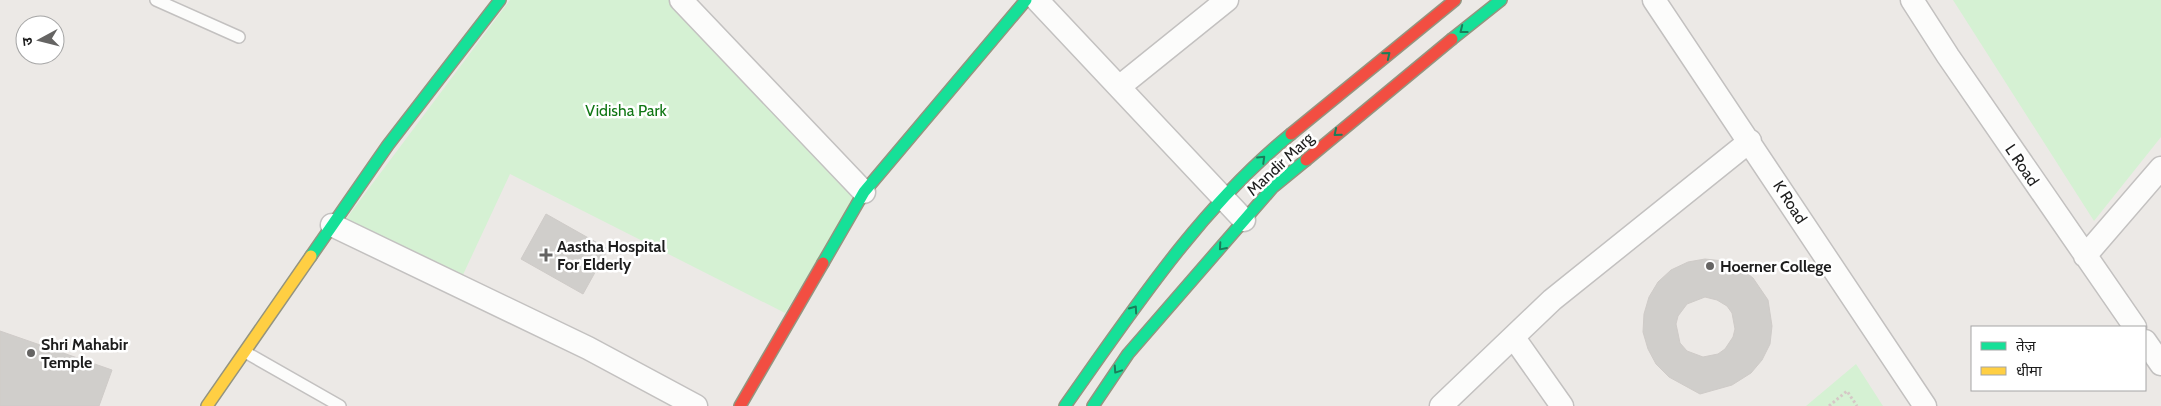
<svg xmlns="http://www.w3.org/2000/svg" width="2161" height="406" viewBox="0 0 2161 406" font-family="Cabin,'Noto Sans Devanagari',sans-serif">
	<style>
		.park { fill: #d5f1d3 }
		.building { fill: #d0cecb; stroke: #cfcbc8; fill-rule: evenodd }
		.lines { fill: none; stroke-linecap: round; stroke-linejoin: round }
		.lane-casing { stroke: #c3c1c0; stroke-width: 14 }
		.street-casing { stroke: #c3c1c0; stroke-width: 25 }
		.fast-casing { stroke: #94947f; stroke-width: 14 }
		.slow-casing { stroke: #94947f; stroke-width: 14 }
		.jam-casing { stroke: #94947f; stroke-width: 14 }
		.path { stroke: #d5c8c6; stroke-width: 3; stroke-dasharray: 2.5 2.5; stroke-linecap: butt }
		.lane { stroke: #fcfcfb; stroke-width: 11 }
		.street { stroke: #fcfcfb; stroke-width: 22 }
		.fast { stroke: #16e098; stroke-width: 11 }
		.slow { stroke: #ffcf43; stroke-width: 11 }
		.jam { stroke: #f24e42; stroke-width: 11 }
		.oneway { stroke: #1a7e5a }
		.poi-dot { fill: #656463; stroke: #fff; stroke-width: 2 }
		.labels { text-anchor: middle; dominant-baseline: central; stroke-width: 5; stroke-linejoin: round; paint-order: stroke }
		.park-label { font-size: 16px; fill: #107614; stroke: #fff }
		.street-label { font-size: 16px; fill: #1d1d1d; stroke: #fff }
		.poi-label { font-size: 16px; font-weight: bold; fill: #1d1d1d; stroke: #fff; text-anchor: start }
	</style>
	<rect width="100%" height="100%" fill="#ece9e6"/>
	<path class="park" d="M510,0H672L857,194L785,313L510,174L461,279L343,223Z
		M1953,0H2161V137L2094,221Z
		M1856,364L1883,406H1806Z"/>
	<path class="building" d="M546,214L608,249L583,294L521,259Z
		M1705,259L1723,261L1739,267L1753,278L1768,300L1772,326L1770,344L1762,360L1751,373L1732,385L1700,394L1669,377L1656,364L1648,349L1643,332L1644,314L1649,297L1658,282L1671,270L1688,262ZM1705,297L1717,300L1727,306L1732,313L1735,329L1733,337L1725,349L1718,354L1703,357L1687,351L1680,343L1676,324L1678,316L1687,304Z
		M0,331L112,370L99,406H0Z"/>
	<g class="lines">
		<defs>
			<path id="lane" d="M156,0L239,37
				M245,352L340,406"/>
			<path id="street" d="M681,0L864,192
				M1037,0L1244,220
				M1654,0L1925,406
				M1912,0L1948,56L2135,327
				M1119,87L1227,0
				M332,225L588,348L696,406
				M2085,256L2161,168
				M1514,338L1562,406
				M2145,341L2161,364
				M1441,406L1552,300L1750,141"/>
			<path id="fast" d="M1452,39L1501,0
				M311,256L388,145L500,0
				M823,263L864,192L1026,0
				M1065,406C1133,310 1199,209 1291,134
				M1093,406L1128,354L1273,187L1306,160"/>
			<path id="slow" d="M207,406L311,256"/>
			<path id="jam" d="M1291,134L1455,0
				M1306,160L1452,39
				M740,406L823,263"/>
		</defs>
		<use href="#lane" class="lane-casing"/>
		<use href="#street" class="street-casing"/>
		<use href="#fast" class="fast-casing"/>
		<use href="#slow" class="slow-casing"/>
		<use href="#jam" class="jam-casing"/>
		<path class="path" d="M1829,406L1847,391L1857,406"/>
		<use href="#lane" class="lane"/>
		<use href="#street" class="street"/>
		<use href="#fast" class="fast"/>
		<use href="#slow" class="slow"/>
		<use href="#jam" class="jam"/>
	</g>
	<defs><path id="oneway-chevron" d="M-2-3.5L2.5 0L-2 3.5" fill="none" stroke-width="1.6" stroke-linecap="round" stroke-linejoin="round" transform="scale(1.25)"/></defs>
	<g class="oneway">
		<use href="#oneway-chevron" transform="translate(1463 30) rotate(142)"/>
		<use href="#oneway-chevron" transform="translate(1387 55) rotate(-39)"/>
		<use href="#oneway-chevron" transform="translate(1337 133) rotate(140)"/>
		<use href="#oneway-chevron" transform="translate(1262 159) rotate(-44)"/>
		<use href="#oneway-chevron" transform="translate(1222 247) rotate(131)"/>
		<use href="#oneway-chevron" transform="translate(1134 309) rotate(-55)"/>
		<use href="#oneway-chevron" transform="translate(1117 370) rotate(124)"/>
	</g>
	<g class="poi-dot">
		<path d="M543.5 247.5h5v5h5v5h-5v5h-5v-5h-5v-5h5z"/>
		<circle cx="1710" cy="266" r="5"/>
		<circle cx="31" cy="353" r="5"/>
	</g>
	<g class="labels">
		<g class="park-label">
			<text x="626" y="110">Vidisha Park</text>
		</g>
		<g class="street-label">
			<text transform="translate(1280 164) rotate(-43)">Mandir Marg</text>
			<text transform="translate(2022 165) rotate(56)">L Road</text>
			<text transform="translate(1790 202) rotate(57)">K Road</text>
		</g>
		<g class="poi-label">
			<text x="557" y="246">Aastha Hospital<tspan x="557" dy="18">For Elderly</tspan></text>
			<text x="1720" y="266">Hoerner College</text>
			<text x="41" y="344">Shri Mahabir<tspan x="41" dy="18">Temple</tspan></text>
		</g>
	</g>
	<rect x="1971" y="326" width="175" height="65" fill="#ffffff" stroke="#a5a5a5"/>
	<rect x="1981" y="342" width="25" height="8" fill="#16e098" stroke="#a5a5a5"/>
	<text x="2016" y="351" font-size="15" fill="#1d1d1d">तेज़</text>
	<rect x="1981" y="367" width="25" height="8" fill="#ffcf43" stroke="#a5a5a5"/>
	<text x="2016" y="376" font-size="15" fill="#1d1d1d">धीमा</text>
	<g transform="translate(40 40) rotate(263)"><circle r="24" fill="#ffffff" stroke="#a5a5a5"/>
	<path d="M0-4L9 19L0 12L-9 19Z" fill="#656463"/>
	<text y="-8" font-size="14" font-weight="bold" text-anchor="middle" fill="#1d1d1d">उ</text>
	</g>
</svg>
